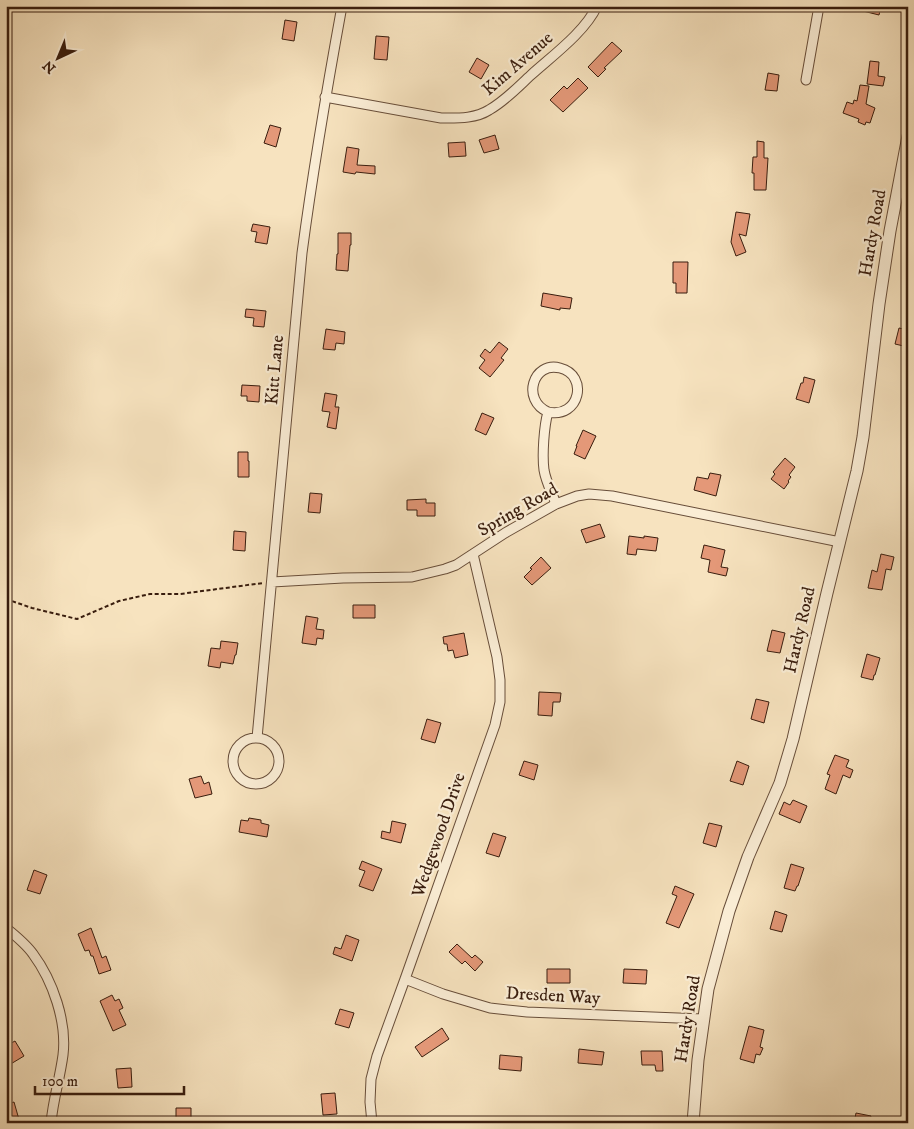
<svg xmlns="http://www.w3.org/2000/svg" width="914" height="1129" viewBox="0 0 914 1129" font-family="'IM FELL DW Pica',serif">
	<style>
		.building { fill: #e49878; stroke: #391d0e }
		.lines { fill: none; stroke-linecap: round; stroke-linejoin: round }
		.minor-casing { stroke: #684e3a; stroke-width: 11 }
		.tertiary-casing { stroke: #684e3a; stroke-width: 13 }
		.path { stroke: #391d0e; stroke-width: 2; stroke-dasharray: 4 2.5; stroke-linecap: butt }
		.minor { stroke: #faedd5; stroke-width: 9 }
		.tertiary { stroke: #faedd5; stroke-width: 11 }
		.labels { text-anchor: middle; dominant-baseline: central; stroke-width: 4.5; stroke-linejoin: round; paint-order: stroke }
		.street-label { font-size: 18px; fill: #391d0e; stroke: #faedd5 }
	</style>
	<rect width="100%" height="100%" fill="#f7e3bf"/>
	<filter id="stains"><feTurbulence type="fractalNoise" baseFrequency=".004" numOctaves="4"/><feColorMatrix values="0 0 0 0 .2 0 0 0 0 .09 0 0 0 0 .02 0 0 0 .5 -.17"/></filter>
	<radialGradient id="worn" r=".72"><stop offset=".6" stop-color="#630" stop-opacity="0"/><stop offset="1" stop-color="#630" stop-opacity=".3"/></radialGradient>
	<path class="building" d="M856,6H881L879,15L855,9Z
		M285,20L297,22L294,41L282,39Z
		M376,36L389,37L387,60L374,59Z
		M612,42L622,51L604,68L606,69L598,77L588,67Z
		M477,58L489,65L481,79L469,72Z
		M870,61L879,62L878,76L885,77L883,86L867,84Z
		M768,73L779,75L777,91L765,90Z
		M578,78L588,88L563,112L550,100L564,86L567,89Z
		M860,85L869,86L866,104L875,108L870,123L866,122L865,125L858,122L859,119L843,113L847,102L853,104L854,100L857,101Z
		M270,125L281,128L276,147L264,143Z
		M495,135L499,149L484,153L479,140Z
		M757,141L764,142V158H768L766,190H754V173H752L753,157H757Z
		M465,142L466,156L449,157L448,143Z
		M347,147L359,149L357,165L375,166V174L356,172L355,174L343,172Z
		M736,212L750,214L746,236L739,234L746,252L736,256L731,242Z
		M253,224L270,227L267,244L255,242L257,232L251,231Z
		M338,233H351V245H350L348,271L336,270L337,254H338Z
		M673,262H688L687,293H676V283H673Z
		M543,293L572,298L570,309L560,308V310L541,306Z
		M246,309L266,311L264,327L253,326L254,318L245,317Z
		M899,328L908,330V347L895,344Z
		M326,329L345,332L344,344L336,343L335,350L323,349Z
		M499,342L508,349L501,358L504,360L490,377L479,368L485,360L480,356L485,349L490,353Z
		M804,377L815,380L809,403L796,399L801,383H803Z
		M242,385L260,386L259,402L247,401V396H241Z
		M325,393L337,395L335,407H339L336,429L327,427L330,412L322,411Z
		M482,413L494,418L486,435L475,430Z
		M583,430L596,436L585,459L574,454L577,446H576Z
		M238,452H248V461H249V477H238Z
		M785,458L795,467L789,475L791,477L788,481L789,482L784,489L771,479L775,474L773,472Z
		M710,473L721,475L716,496L694,490L697,477L708,479Z
		M310,493L322,494L320,513L308,512Z
		M426,499V503H435V516H417V510H407V500Z
		M600,524L605,537L586,543L581,530Z
		M234,531L246,532L245,551L233,550Z
		M629,536L644,538V536L658,538L656,551L637,549L636,555L627,554Z
		M704,545L725,550L721,567L728,568L726,576L708,572L710,560L701,558Z
		M881,554L894,557L891,570L886,569L882,590L868,588L872,570L877,572Z
		M541,557L551,568L532,585L524,577L532,569L530,568Z
		M353,605H375V618H353Z
		M306,616L318,618L316,629L324,630L323,639L317,638L316,645L302,643Z
		M772,630L785,633L780,653L767,651Z
		M464,633L468,655L455,658L453,650L448,651L447,644H444L443,637Z
		M221,641L238,643L236,655H235L233,664L221,662L220,668L208,666L211,648L220,649Z
		M867,654L880,658L875,675H874L873,680L861,677Z
		M539,692L561,693L560,702H553L552,716L538,715Z
		M756,699L769,702L764,723L751,719Z
		M427,719L441,723L435,743L421,739Z
		M835,755L849,760L846,767L853,770L850,778L843,775L836,794L825,789L830,775L827,774Z
		M524,761L538,765L534,780L519,775Z
		M737,761L749,766L743,785L730,781Z
		M201,776L204,784L209,782L212,794L195,798L189,779Z
		M793,800L807,806L800,823L779,814L784,802L790,805Z
		M249,818L261,820V823L269,825L267,837L239,832L241,820L248,821Z
		M392,821L406,824L401,843L381,838L382,831L390,833Z
		M709,823L722,826L716,847L703,843Z
		M493,833L506,837L499,857L486,853Z
		M362,861L382,869L373,891L359,886L365,871L359,869Z
		M791,864L804,868L798,886H797L795,891L784,888Z
		M34,870L47,875L40,894L27,890Z
		M675,886L694,894L679,928L666,923L677,896L672,894Z
		M775,911L787,915L782,932L770,929Z
		M91,928L102,958L106,956L111,970L99,974L93,956H91L89,950L85,951L78,934Z
		M346,935L359,940L352,961L333,954L335,947L341,949Z
		M457,944L472,958L475,955L483,962L475,971L465,961L462,964L449,952Z
		M547,969H570V983H547Z
		M624,969L647,970L646,984L623,983Z
		M112,995L115,1001L119,999L123,1008L119,1010L126,1025L113,1031L100,1001Z
		M340,1009L354,1013L349,1028L335,1024Z
		M749,1026L764,1030L760,1047L763,1048L760,1055L756,1054L754,1063L740,1059Z
		M442,1028L449,1039L422,1057L415,1047Z
		M15,1041L24,1056L9,1065L6,1059V1046Z
		M579,1049L604,1052L602,1065L578,1063Z
		M641,1051H662L663,1071H656L655,1065H642Z
		M500,1055L522,1057L521,1071L499,1069Z
		M131,1068L132,1087L118,1088L116,1069Z
		M335,1093L337,1114L323,1115L321,1094Z
		M14,1102L20,1123H6V1105Z
		M176,1108H191V1121H176Z
		M856,1113L871,1116L869,1123H854Z"/>
	<g class="lines">
		<defs>
			<path id="minor" d="M806,80L819,6
				M325,97L441,118C457,118 475,119 489,110C505,101 518,87 531,75C552,56 585,32 597,6
				M548,412C580,419 589,375 560,368C533,361 521,400 548,412C544,426 542,455 544,470C546,482 552,493 556,504
				M272,582L343,578L412,577L445,569L456,565L505,533L556,504L577,496L589,494L612,496L840,542
				M257,738L302,253C313,170 327,88 342,6
				M233 761a23 23 0 1 1 46 0a23 23 0 1 1-46 0Z
				M6,928C16,936 26,944 33,954C53,981 67,1022 63,1055C60,1078 53,1100 51,1123
				M405,979L443,994L490,1008L527,1012L703,1019
				M372,1123L370,1102L371,1079L377,1056L405,979L495,725L500,702V680L497,657L473,554"/>
			<path id="tertiary" d="M693,1123L698,1060L708,989L729,911L748,857L780,783L793,739L827,593L857,471L863,437L879,304L890,231L908,136"/>
		</defs>
		<use href="#minor" class="minor-casing"/>
		<use href="#tertiary" class="tertiary-casing"/>
		<path class="path" d="M6,599L32,608L77,619L119,601L150,594H180L263,583"/>
		<use href="#minor" class="minor"/>
		<use href="#tertiary" class="tertiary"/>
	</g>
	<g class="labels">
		<g class="street-label">
			<text transform="translate(518 64) rotate(-41)">Kim Avenue</text>
			<text transform="translate(873 233) rotate(-80)">Hardy Road</text>
			<text transform="translate(275 370) rotate(-85)">Kitt Lane</text>
			<text transform="translate(518 510) rotate(-30)">Spring Road</text>
			<text transform="translate(800 630) rotate(-77)">Hardy Road</text>
			<text transform="translate(439 835) rotate(-71)">Wedgewood Drive</text>
			<text transform="translate(553 996) rotate(3)">Dresden Way</text>
			<text transform="translate(688 1019) rotate(-81)">Hardy Road</text>
		</g>
	</g>
	<rect width="914" height="1129" fill="none" stroke="#f7e3bf" stroke-width="25"/>
	<rect x="8" y="8" width="899" height="1114" fill="none" stroke="#391d0e" stroke-width="2.5"/>
	<rect x="12" y="12" width="889" height="1104" fill="none" stroke="#391d0e"/>
	<g transform="translate(58 58) rotate(224)" stroke="#faedd5" stroke-width="4" paint-order="stroke">
	<path d="M0-4L9 19L0 12L-9 19Z" fill="#391d0e"/>
	<text y="-8" font-size="14" font-weight="bold" text-anchor="middle" fill="#391d0e">N</text>
	</g>
	<path d="M35 1086v8h149v-8" fill="none" stroke="#391d0e" stroke-width="2.5"/>
	<text x="42" y="1086" font-size="15" fill="#391d0e" stroke="#faedd5" stroke-width="4" paint-order="stroke">100 m</text>
	<rect width="100%" height="100%" filter="url(#stains)"/>
	<rect width="100%" height="100%" fill="url(#worn)"/>
</svg>
